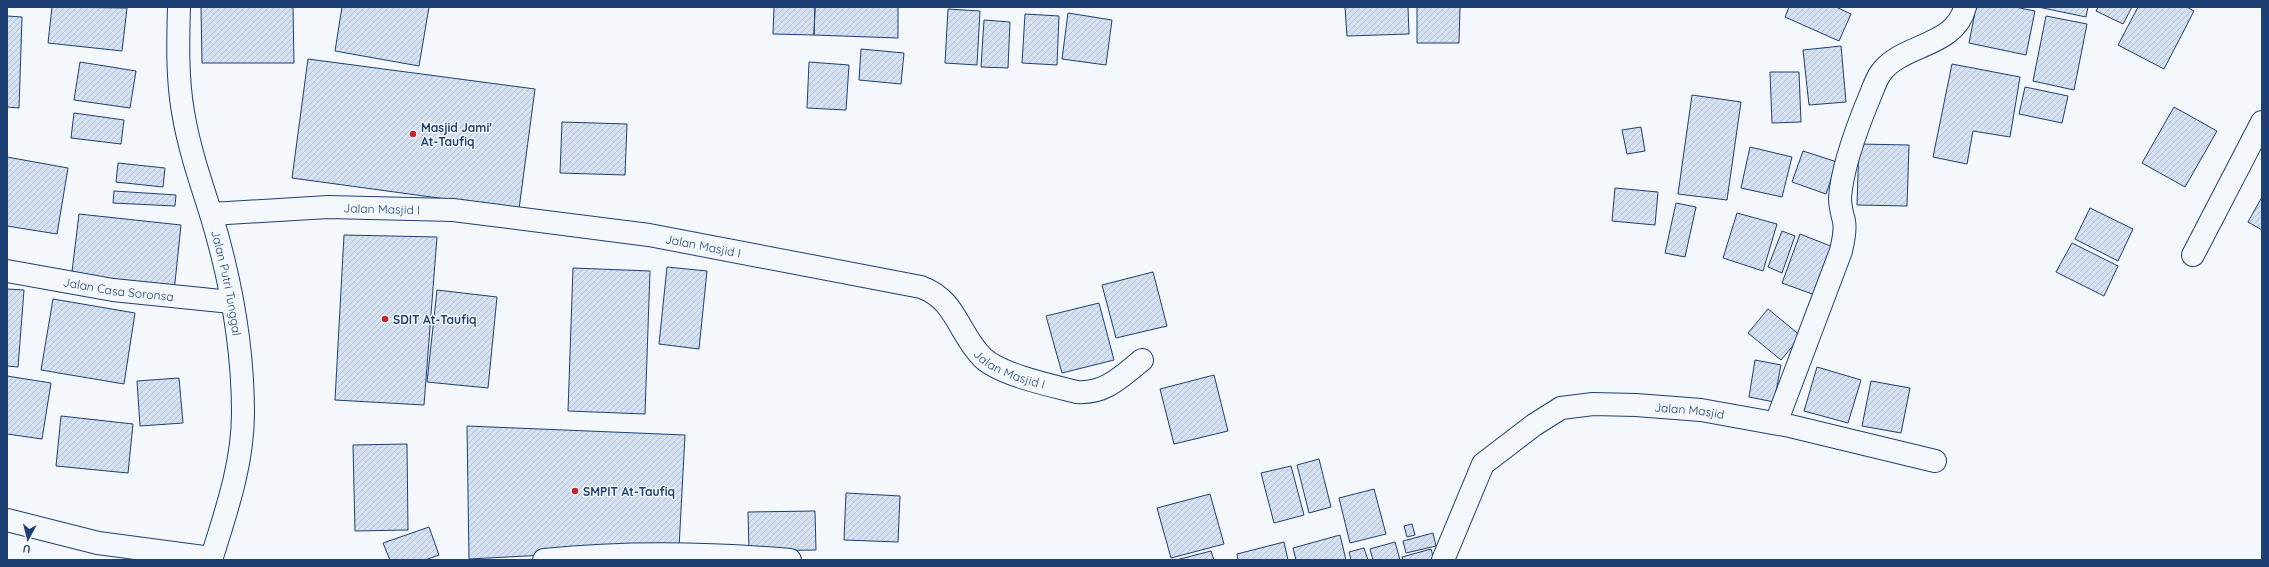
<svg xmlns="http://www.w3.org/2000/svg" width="2269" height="567" viewBox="0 0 2269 567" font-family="Quicksand,sans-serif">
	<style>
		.building { fill: url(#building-hatch); stroke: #1d3f73 }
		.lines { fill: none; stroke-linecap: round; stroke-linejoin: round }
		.street-casing { stroke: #1d3f73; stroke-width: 24 }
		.secondary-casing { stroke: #1d3f73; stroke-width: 24 }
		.street { stroke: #f4f7fb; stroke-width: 22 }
		.secondary { stroke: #f4f7fb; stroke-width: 22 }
		.poi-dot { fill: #c62828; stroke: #f4f7fb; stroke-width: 1.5 }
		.labels { text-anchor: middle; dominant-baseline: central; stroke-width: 3; stroke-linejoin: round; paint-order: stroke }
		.poi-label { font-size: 12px; font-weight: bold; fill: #1d3f73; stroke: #f4f7fb; text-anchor: start }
		.street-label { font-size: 12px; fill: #1d3f73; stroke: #f4f7fb }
	</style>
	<defs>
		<pattern id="building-hatch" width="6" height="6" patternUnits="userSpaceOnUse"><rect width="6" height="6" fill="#d5e0f0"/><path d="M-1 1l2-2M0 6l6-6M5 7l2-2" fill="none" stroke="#b6c1d1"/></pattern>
	</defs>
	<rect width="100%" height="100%" fill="#f4f7fb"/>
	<path class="building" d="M52,7L127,8L122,51L48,43Z
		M201,7H293L294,63H202Z
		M342,7H429L419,66L335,51Z
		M774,7H815L814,35L773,34Z
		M815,7H898V38L814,35Z
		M1345,7H1408L1409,34L1347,36Z
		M1417,7H1460L1459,43H1417Z
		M1789,7H1836L1851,14L1839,41L1785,17Z
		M1976,7H2015L2035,11L2026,55L1969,43Z
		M2038,7H2088L2086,17Z
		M2098,7H2132L2123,24L2096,11Z
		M2138,7H2187L2194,11L2164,69L2118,45Z
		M948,9L980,11L977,65L945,63Z
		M1068,13L1112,20L1106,65L1062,59Z
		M1025,14L1059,16L1057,65L1022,63Z
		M7,16L22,17L19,108L7,107Z
		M2046,16L2087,24L2074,90L2033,81Z
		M984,20L1010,22L1008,68L981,67Z
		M1841,46L1846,102L1809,105L1803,50Z
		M861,49L904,53L901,84L859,80Z
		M308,59L535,89L519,209L292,178Z
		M80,62L136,71L130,108L74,100Z
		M809,62L849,65L846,110L807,108Z
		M1952,64L2020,77L2010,137L1973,131L1967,164L1933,157Z
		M1770,72H1799L1801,122L1772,123Z
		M2025,87L2068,96L2062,123L2019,114Z
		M1692,95L1741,102L1727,200L1678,194Z
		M2174,107L2217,131L2185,187L2142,163Z
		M74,113L124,120L121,144L71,138Z
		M562,122L627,124L625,175L560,173Z
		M1641,127L1645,151L1627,154L1622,130Z
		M1859,144L1909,145L1907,206L1857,205Z
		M1750,147L1792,157L1782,197L1741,188Z
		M1803,151L1837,162L1826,194L1792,182Z
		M7,157L68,168L57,234L7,226Z
		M118,163L165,168L163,187L116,182Z
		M1615,188L1658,192L1655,225L1612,221Z
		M114,191L176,195L175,206L113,203Z
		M2262,197V230L2248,222Z
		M1676,203L1696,207L1685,257L1665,253Z
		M2090,208L2133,229L2118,261L2075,239Z
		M1737,213L1777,224L1763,271L1723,258Z
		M79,214L181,225L174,292L71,280Z
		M1782,231L1795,236L1782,273L1768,267Z
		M1800,234L1833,247L1815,295L1782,283Z
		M344,235L437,237L424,405L335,400Z
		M2072,243L2118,266L2104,296L2056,272Z
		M667,267L707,271L699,349L659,344Z
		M573,268L650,271L645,414L568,411Z
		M1153,272L1167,326L1116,338L1102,285Z
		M7,289L24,290L18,367L7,366Z
		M437,290L497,297L488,388L427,382Z
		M53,299L135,313L124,384L41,370Z
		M1099,303L1114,360L1062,373L1046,316Z
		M1768,309L1801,336L1781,360L1748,333Z
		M1755,360L1781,365L1774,402L1749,397Z
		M1817,367L1861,380L1848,423L1804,411Z
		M1214,375L1228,431L1174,444L1160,389Z
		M7,376L51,383L42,439L7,434Z
		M179,378L183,423L140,426L137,381Z
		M1871,381L1910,388L1901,433L1862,426Z
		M61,416L133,424L128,473L56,466Z
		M467,426L685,435L679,548L469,559Z
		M407,444L408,530L355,531L353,445Z
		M1319,459L1331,507L1309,513L1297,465Z
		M1291,466L1304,515L1274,523L1261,473Z
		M1374,489L1386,534L1350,543L1339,498Z
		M846,493L900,496L898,542L844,540Z
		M1210,494L1224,544L1171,558L1157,508Z
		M815,511L816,550L749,551L748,512Z
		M1412,524L1415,535L1407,537L1404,526Z
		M429,527L439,555L425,560H390L383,543Z
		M1433,533L1436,546L1406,553L1403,541Z
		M1340,535L1346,560H1296L1293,548Z
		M1284,542L1288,560H1238L1237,554Z
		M1395,542L1400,560H1373L1370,549Z
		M1364,548L1368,560H1351L1349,552Z
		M1431,549L1434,560H1403L1402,557Z
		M1211,551L1214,560H1176Z"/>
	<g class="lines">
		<defs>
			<g id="street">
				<path id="s1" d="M211,214L328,207L453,210L649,235L921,287C957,300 958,334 983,358C1001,375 1053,386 1077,392C1105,394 1121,377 1142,360"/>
				<path d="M2193,255L2262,122"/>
				<path id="s2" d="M7,271L113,290L231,302"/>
				<path d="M1776,423L1841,251C1843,241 1846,231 1844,221C1842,213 1840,207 1840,198C1842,166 1858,125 1870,96C1873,89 1876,80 1880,74C1901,43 1955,48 1965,7"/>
				<path d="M7,520L98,543L211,558"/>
				<path d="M544,560C625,552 708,553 790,560"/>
				<path id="s3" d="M1443,560L1483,464L1534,425L1561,408L1593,404L1636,405L1701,410L1790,426L1935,461"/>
			</g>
			<g id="secondary">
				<path id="s4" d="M179,7C178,42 177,77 183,112C189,148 200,180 211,214C230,277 243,347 243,413C243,464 226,512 211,560"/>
			</g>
		</defs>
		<use href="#street" class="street-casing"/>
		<use href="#secondary" class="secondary-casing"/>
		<use href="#street" class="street"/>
		<use href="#secondary" class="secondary"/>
	</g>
	<g class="poi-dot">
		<circle cx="413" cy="134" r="4"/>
		<circle cx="385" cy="319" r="4"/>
		<circle cx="575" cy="491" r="4"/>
	</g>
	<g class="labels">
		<g class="poi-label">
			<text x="421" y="127">Masjid Jami'<tspan x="421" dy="14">At-Taufiq</tspan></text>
			<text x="393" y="319">SDIT At-Taufiq</text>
			<text x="583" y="491">SMPIT At-Taufiq</text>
		</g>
		<g class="street-label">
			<text stroke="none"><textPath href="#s1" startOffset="171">Jalan Masjid I</textPath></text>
			<text stroke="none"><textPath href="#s1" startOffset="495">Jalan Masjid I</textPath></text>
			<text stroke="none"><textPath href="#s4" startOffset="282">Jalan Putri Tunggal</textPath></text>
			<text stroke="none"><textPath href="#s2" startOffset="113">Jalan Casa Soronsa</textPath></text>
			<text stroke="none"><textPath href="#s1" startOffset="842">Jalan Masjid I</textPath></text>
			<text stroke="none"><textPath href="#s3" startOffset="329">Jalan Masjid</textPath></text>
		</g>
	</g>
	<rect width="2269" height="567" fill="none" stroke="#1d3f73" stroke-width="16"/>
	<g transform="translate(28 539) rotate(187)" stroke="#f4f7fb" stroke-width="3" paint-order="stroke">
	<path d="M0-3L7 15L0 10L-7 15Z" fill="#1d3f73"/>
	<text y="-6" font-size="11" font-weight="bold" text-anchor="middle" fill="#1d3f73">U</text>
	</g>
</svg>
